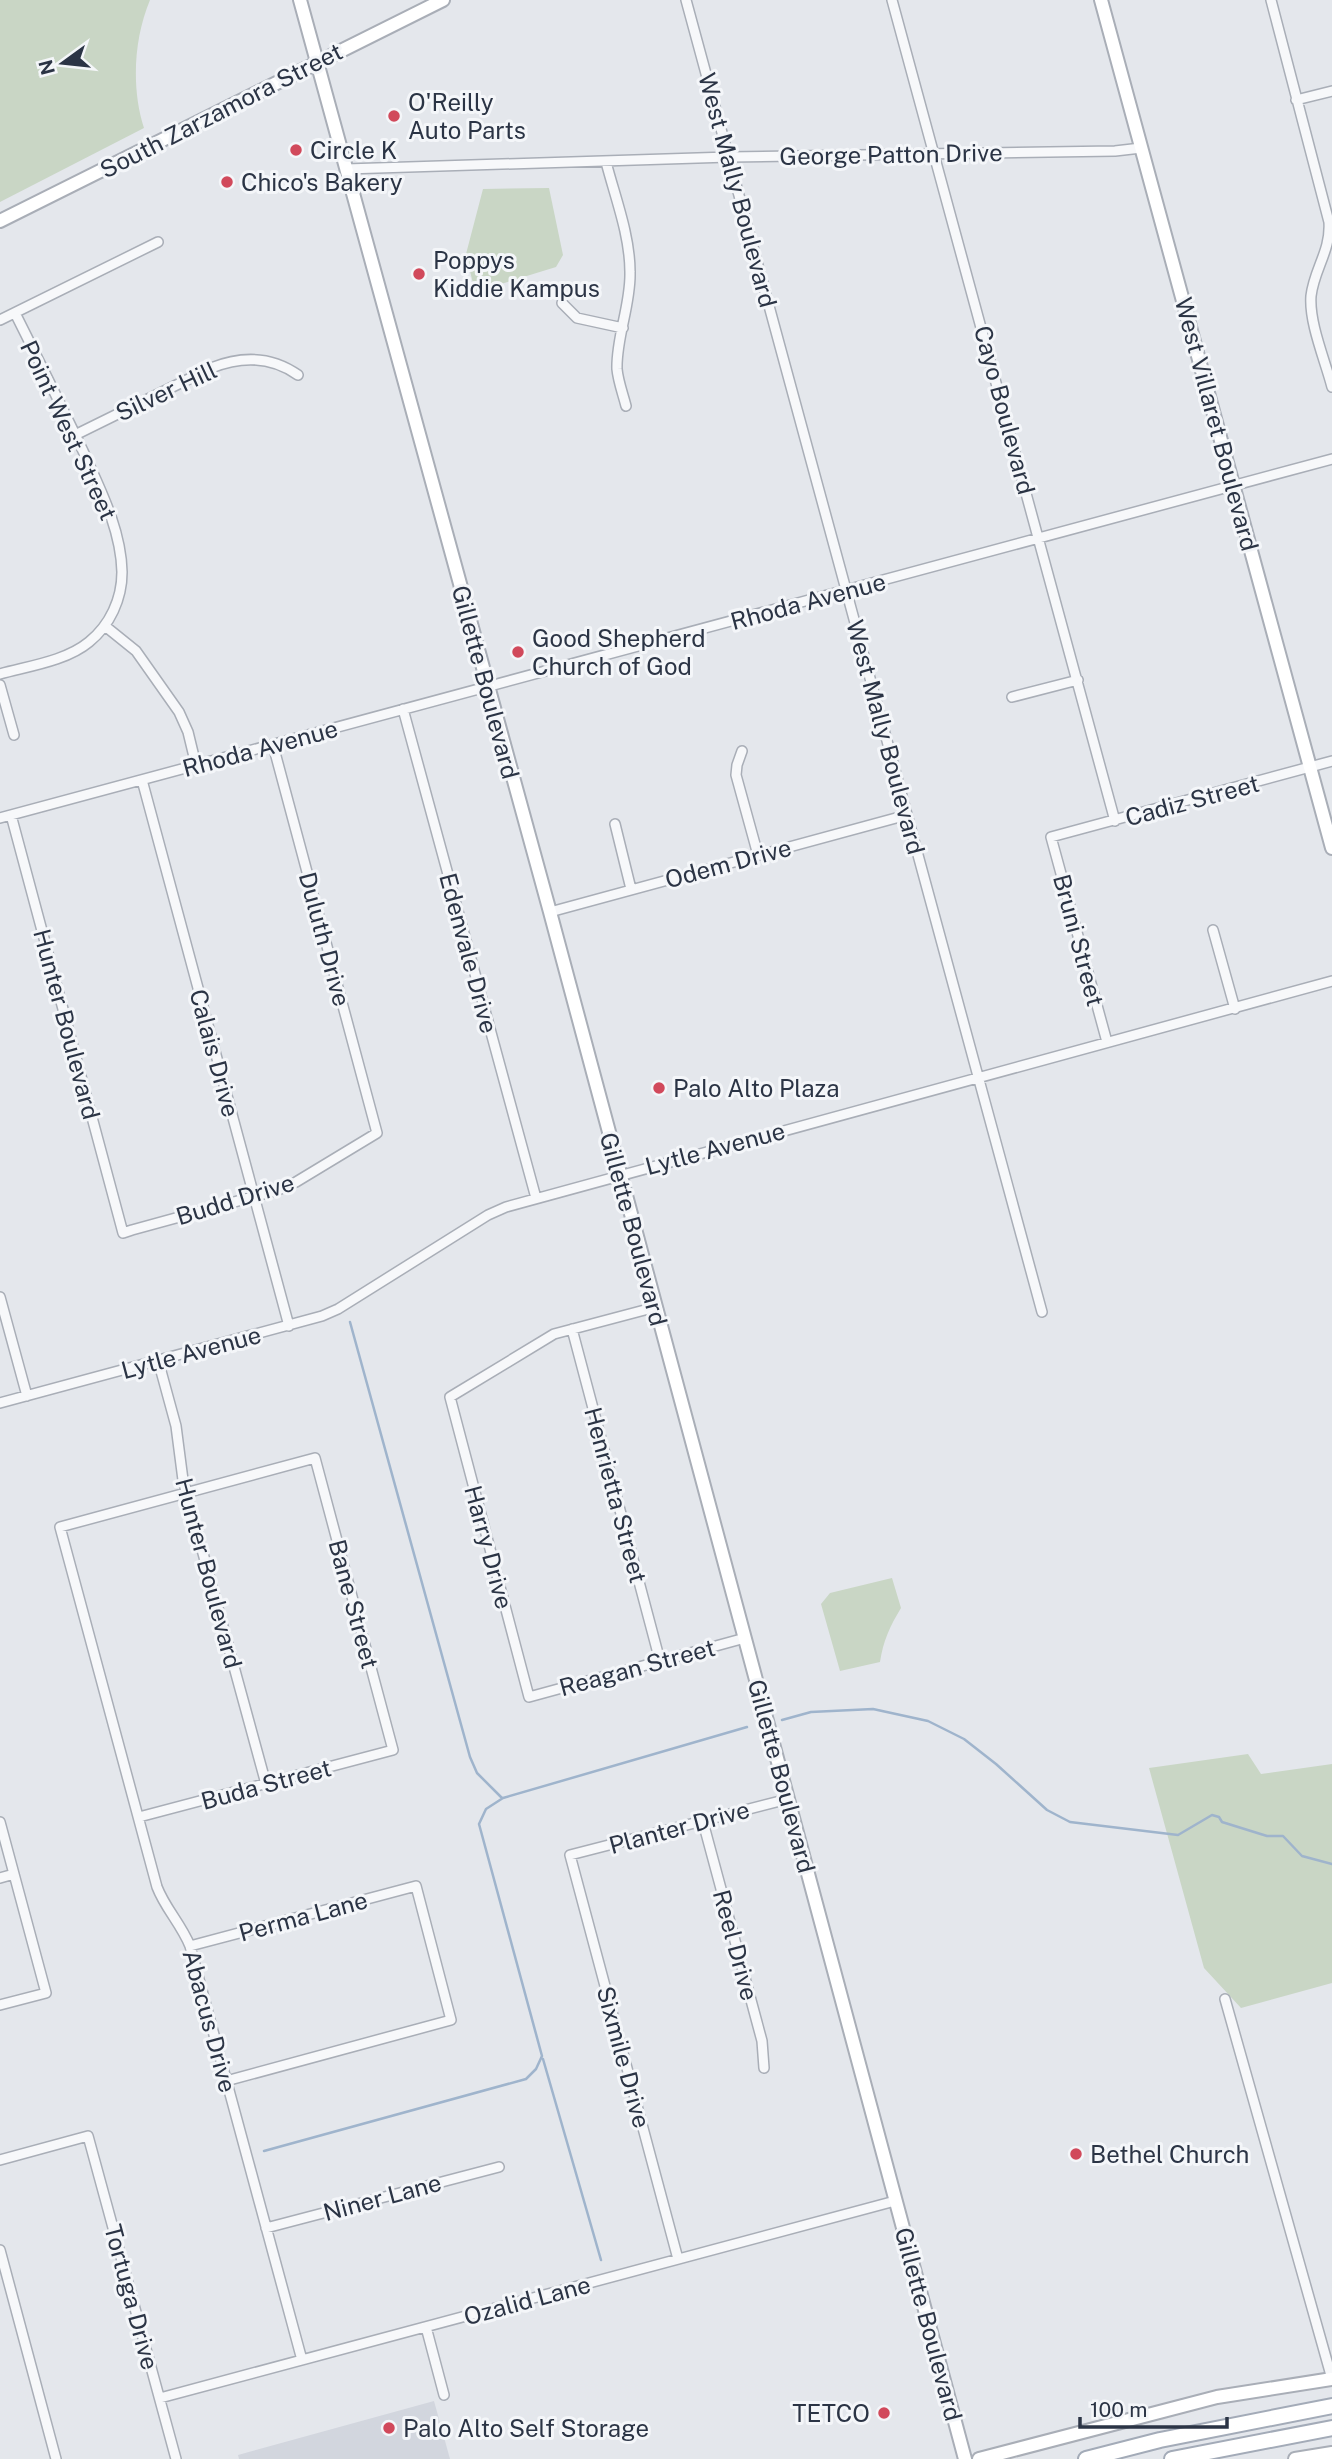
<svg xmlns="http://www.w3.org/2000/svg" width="1332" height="2459" viewBox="0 0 1332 2459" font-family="'Public Sans',sans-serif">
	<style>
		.built { fill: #d2d6de }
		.green { fill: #c9d6c5 }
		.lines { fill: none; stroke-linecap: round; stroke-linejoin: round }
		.stream { stroke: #9fb4cc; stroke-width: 2.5 }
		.street-casing { stroke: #a9aeb7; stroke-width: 12 }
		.secondary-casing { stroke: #a9aeb7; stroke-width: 16 }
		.primary-casing { stroke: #a3abb8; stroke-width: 18 }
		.street { stroke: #f7f8fa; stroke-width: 9 }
		.secondary { stroke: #fff; stroke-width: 12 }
		.primary { stroke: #fff; stroke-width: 14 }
		.poi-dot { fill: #d1495b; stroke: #f4f6f9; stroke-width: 2.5 }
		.labels { text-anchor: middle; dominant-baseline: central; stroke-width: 6; stroke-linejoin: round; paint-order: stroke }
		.poi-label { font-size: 24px; fill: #2b3445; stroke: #f4f6f9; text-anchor: start }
		.street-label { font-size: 24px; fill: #2b3445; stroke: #f4f6f9 }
	</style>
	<rect width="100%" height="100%" fill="#e4e7ec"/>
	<path class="built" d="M434,2401L450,2459H239L238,2455Z"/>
	<path class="green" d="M0,0H150C134,38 131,88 144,128L0,202Z
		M549,188L563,255L556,267L475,292L466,254L483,189Z
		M892,1578L901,1608C890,1626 883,1641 880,1662L840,1671L821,1604L830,1593Z
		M1248,1754L1261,1774L1332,1764V1983L1241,2008L1204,1968L1149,1768Z"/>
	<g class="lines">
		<path class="stream" d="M350,1322L470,1757L477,1773L502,1798
			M782,1720L811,1712L873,1709L928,1721L964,1739L996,1764L1047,1810L1070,1822L1178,1835L1212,1815L1219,1817L1222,1822L1267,1836H1283L1302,1856L1332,1864
			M543,2059L601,2260
			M264,2151L526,2079L536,2069L542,2056L479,1824L486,1809L503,1798L747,1727"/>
		<defs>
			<path id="street" d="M686,0L1042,1312
				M892,0L1115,821
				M1271,0L1329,222C1331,251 1314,269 1311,296C1309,323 1325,360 1332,387
				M1296,100L1332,91
				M606,162C615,197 630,235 630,272C631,305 616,337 617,369C618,381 623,394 626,406
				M346,169L729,157L1115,151L1141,148
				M562,303L577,318L623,328
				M0,320L158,242
				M75,435L211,368C241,356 271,356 298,375
				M105,626L136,651L179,712L188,732L196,765
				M0,674C29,666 66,661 89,642C110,625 122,599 122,572C121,529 100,489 83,451C61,405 38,359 15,313
				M0,685L14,735
				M1012,697L1078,680
				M403,709L536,1198
				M742,751L737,765L736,775L758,855
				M142,780L289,1326
				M11,815L123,1233L132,1230L278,1190L296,1182L377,1133L273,745
				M0,818L1332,459
				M615,824L631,889
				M550,912L907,815
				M1213,930L1235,1009
				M1107,1042L1051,837L1332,761
				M0,1297L27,1396
				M656,1307L554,1334L450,1397L529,1697L745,1638
				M572,1329L660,1661
				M158,1360L176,1426L183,1480L266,1784
				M0,1403L322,1316L338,1309L488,1215L506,1207L1332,981
				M139,1817L393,1750L315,1458L60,1527L157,1887C165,1908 181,1924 190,1946L302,2360
				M0,1822L46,1993L0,2005
				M703,1822L762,2041L764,2068
				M0,1878L14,1874
				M190,1946L416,1886L451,2020L226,2081
				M1225,1999L1332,2379
				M0,2160L88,2136L176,2459
				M266,2228L499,2167
				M0,2250L56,2459
				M678,2259L570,1855L788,1799
				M426,2327L444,2395
				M160,2398L895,2201"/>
			<path id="secondary" d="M300,0L550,912L965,2459
				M1101,0L1332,848
				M0,221L443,0
				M979,2459L1217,2397L1332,2379
				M1295,2459L1332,2453"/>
			<path id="primary" d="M1086,2459L1160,2440L1332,2406
				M1172,2459L1332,2428"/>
		</defs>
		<use href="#street" class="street-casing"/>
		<use href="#secondary" class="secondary-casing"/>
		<use href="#primary" class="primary-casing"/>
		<use href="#street" class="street"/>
		<use href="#secondary" class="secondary"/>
		<use href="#primary" class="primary"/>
	</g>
	<g class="poi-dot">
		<circle cx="394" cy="116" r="7"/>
		<circle cx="296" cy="150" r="7"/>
		<circle cx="227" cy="182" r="7"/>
		<circle cx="419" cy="274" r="7"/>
		<circle cx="518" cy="652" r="7"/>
		<circle cx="659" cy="1088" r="7"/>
		<circle cx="1076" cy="2154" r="7"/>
		<circle cx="884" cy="2413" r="7"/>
		<circle cx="389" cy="2428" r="7"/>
	</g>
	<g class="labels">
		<g class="poi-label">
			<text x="408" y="102">O'Reilly<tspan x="408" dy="28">Auto Parts</tspan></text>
			<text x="310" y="150">Circle K</text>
			<text x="241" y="182">Chico's Bakery</text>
			<text x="433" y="260">Poppys<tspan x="433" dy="28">Kiddie Kampus</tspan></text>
			<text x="532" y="638">Good Shepherd<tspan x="532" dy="28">Church of God</tspan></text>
			<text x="673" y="1088">Palo Alto Plaza</text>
			<text x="1090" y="2154">Bethel Church</text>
			<text x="870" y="2413" text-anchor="end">TETCO</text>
			<text x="403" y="2428">Palo Alto Self Storage</text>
		</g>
		<g class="street-label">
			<text transform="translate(221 110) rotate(-27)">South Zarzamora Street</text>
			<text transform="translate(891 154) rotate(-1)">George Patton Drive</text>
			<text transform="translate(738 190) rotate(75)">West Mally Boulevard</text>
			<text transform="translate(166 391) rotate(-25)">Silver Hill</text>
			<text transform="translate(1005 410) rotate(75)">Cayo Boulevard</text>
			<text transform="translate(1217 424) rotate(75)">West Villaret Boulevard</text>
			<text transform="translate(69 430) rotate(65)">Point West Street</text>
			<text transform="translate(808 601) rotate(-15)">Rhoda Avenue</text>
			<text transform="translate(486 682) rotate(75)">Gillette Boulevard</text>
			<text transform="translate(886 737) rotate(75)">West Mally Boulevard</text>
			<text transform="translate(260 748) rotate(-15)">Rhoda Avenue</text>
			<text transform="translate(1192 800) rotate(-15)">Cadiz Street</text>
			<text transform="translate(728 863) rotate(-15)">Odem Drive</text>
			<text transform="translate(325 939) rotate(75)">Duluth Drive</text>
			<text transform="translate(1079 940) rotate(75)">Bruni Street</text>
			<text transform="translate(469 953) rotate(75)">Edenvale Drive</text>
			<text transform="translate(67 1024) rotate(75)">Hunter Boulevard</text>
			<text transform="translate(215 1053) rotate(75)">Calais Drive</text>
			<text transform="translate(715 1148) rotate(-15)">Lytle Avenue</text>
			<text transform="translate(235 1199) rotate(-17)">Budd Drive</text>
			<text transform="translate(634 1229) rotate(75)">Gillette Boulevard</text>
			<text transform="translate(191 1352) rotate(-15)">Lytle Avenue</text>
			<text transform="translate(616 1495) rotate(75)">Henrietta Street</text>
			<text transform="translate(489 1547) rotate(75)">Harry Drive</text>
			<text transform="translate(209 1573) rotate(75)">Hunter Boulevard</text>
			<text transform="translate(354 1604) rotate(75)">Bane Street</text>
			<text transform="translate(637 1667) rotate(-15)">Reagan Street</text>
			<text transform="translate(782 1776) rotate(75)">Gillette Boulevard</text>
			<text transform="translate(266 1784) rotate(-15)">Buda Street</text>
			<text transform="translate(679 1827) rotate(-15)">Planter Drive</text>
			<text transform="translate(303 1916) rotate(-15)">Perma Lane</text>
			<text transform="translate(736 1945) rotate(75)">Reel Drive</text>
			<text transform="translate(210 2021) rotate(75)">Abacus Drive</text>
			<text transform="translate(624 2057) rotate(75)">Sixmile Drive</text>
			<text transform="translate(382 2197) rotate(-15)">Niner Lane</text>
			<text transform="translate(132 2297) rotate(75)">Tortuga Drive</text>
			<text transform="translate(527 2300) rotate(-15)">Ozalid Lane</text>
			<text transform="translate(929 2324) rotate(75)">Gillette Boulevard</text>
		</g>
	</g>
	<g transform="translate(63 63) rotate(255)" stroke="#f4f6f9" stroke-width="5" paint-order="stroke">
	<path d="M0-5L12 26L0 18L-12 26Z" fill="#2b3445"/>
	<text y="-10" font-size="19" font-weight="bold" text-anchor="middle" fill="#2b3445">N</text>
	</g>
	<path d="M1080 2417v10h147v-10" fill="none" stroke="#2b3445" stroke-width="3.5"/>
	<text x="1090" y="2417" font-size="21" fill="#2b3445" stroke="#f4f6f9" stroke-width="5" paint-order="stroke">100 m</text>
</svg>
